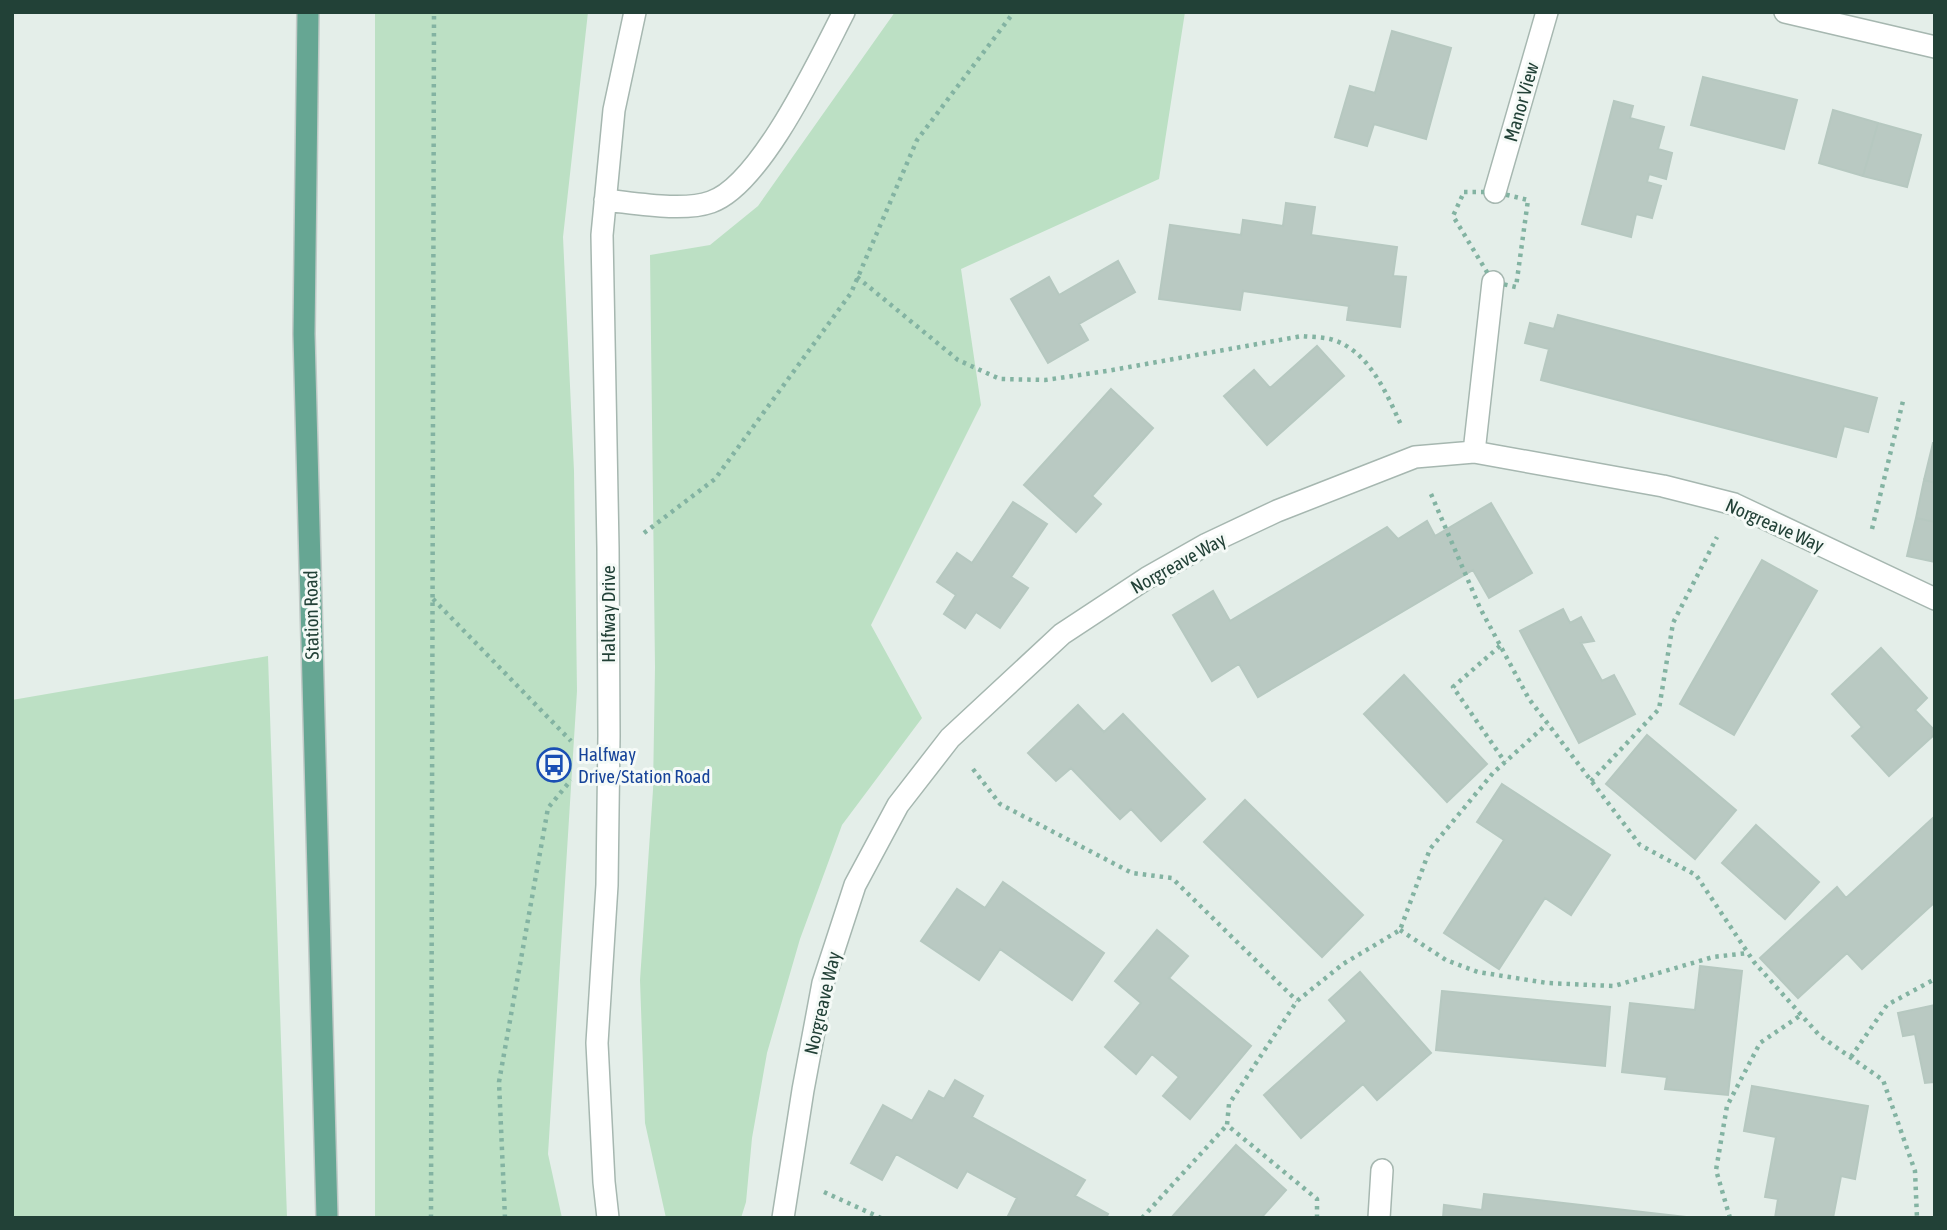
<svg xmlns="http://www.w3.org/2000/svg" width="1947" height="1230" viewBox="0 0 1947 1230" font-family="'Asap Condensed',sans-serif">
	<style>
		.green { fill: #bce0c4 }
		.building { fill: #b9c9c2; stroke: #b6c8c0; stroke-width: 2 }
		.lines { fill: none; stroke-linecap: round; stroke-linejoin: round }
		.minor-casing { stroke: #a6b7b0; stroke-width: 24 }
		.major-casing { stroke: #c1cac7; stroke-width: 24 }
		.path { stroke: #83b3a2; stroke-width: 4.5; stroke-dasharray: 3.5 5; stroke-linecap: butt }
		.minor { stroke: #fff; stroke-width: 21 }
		.major { stroke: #66a693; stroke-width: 21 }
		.labels { text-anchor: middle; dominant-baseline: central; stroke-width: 6; stroke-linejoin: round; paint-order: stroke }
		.street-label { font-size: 19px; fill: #224137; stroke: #f5faf7 }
		.transit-label { font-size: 19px; fill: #164399; stroke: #f5faf7; text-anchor: start }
	</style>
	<rect width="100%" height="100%" fill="#e4eee9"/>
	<path class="green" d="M375,12H588L563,237L574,471L577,691L548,1154L562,1218H375Z
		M895,12H1185L1159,179L961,269L981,405L871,625L922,718L842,825L800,939L767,1053L752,1138L746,1202L741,1218H666L645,1123L640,980L653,790L655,667L650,255L710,245L758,206Z
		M268,656L287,1218H12V700Z"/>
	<path class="building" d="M1392,31L1451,48L1426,139L1374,124L1367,146L1335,137L1350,86L1375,93Z
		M1703,77L1797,100L1784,149L1691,125Z
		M1614,101L1633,106L1630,118L1664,127L1658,149L1672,153L1666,179L1649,174L1647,182L1661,186L1652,218L1636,214L1631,237L1582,224Z
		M1833,110L1878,123L1863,176L1819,163Z
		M1878,123L1921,135L1907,187L1863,176Z
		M1286,203L1315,207L1311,235L1397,247L1393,276L1406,277L1400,327L1347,320L1349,306L1243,291L1240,310L1159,299L1170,225L1241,235L1243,220L1283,226Z
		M1118,261L1135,292L1079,324L1088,340L1048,363L1011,299L1049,277L1059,295Z
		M1558,315L1877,398L1868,432L1844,426L1836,457L1541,380L1549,349L1525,343L1530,323L1554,329Z
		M1317,346L1344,376L1267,445L1224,396L1254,370L1270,388Z
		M1111,389L1153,428L1092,496L1101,504L1076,532L1024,485Z
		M1933,443H1935V483L1924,480Z
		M1924,480L1935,483V522L1916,518Z
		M1013,502L1047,524L1011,577L1028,588L1000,628L976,612L965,628L944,614L956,595L937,582L957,553L972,563Z
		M1491,503L1532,573L1489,598L1473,570L1258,697L1239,664L1212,681L1173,615L1213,591L1230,621L1387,527L1398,539L1427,521L1435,536Z
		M1916,518L1935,522V562L1907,556Z
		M1762,560L1817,591L1734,735L1680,704Z
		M1563,609L1570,623L1581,617L1594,641L1581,643L1602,681L1614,675L1635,714L1579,743L1520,631Z
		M1881,648L1927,698L1915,710L1935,731V734L1889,776L1852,736L1862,727L1832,694Z
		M1404,675L1487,764L1447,802L1364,714Z
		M1078,705L1104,732L1123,714L1205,799L1161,841L1131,809L1120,819L1071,768L1056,781L1028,753Z
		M1647,735L1736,810L1695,859L1606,784Z
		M1502,784L1610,855L1571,915L1545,898L1499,969L1444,933L1504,840L1477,822Z
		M1245,800L1363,915L1322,957L1204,842Z
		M1935,816V902L1862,969L1847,953L1798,998L1760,958L1837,887L1846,898Z
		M1756,825L1819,882L1785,919L1722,863Z
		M1003,882L1104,953L1072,1000L1000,949L979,980L921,941L957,889L985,908Z
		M1157,930L1188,956L1169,978L1251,1046L1190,1119L1163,1096L1179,1077L1152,1054L1136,1074L1105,1047L1141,1003L1115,981Z
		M1700,966L1742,971L1728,1095L1665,1089L1667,1077L1622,1072L1630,1003L1695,1010Z
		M1360,972L1431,1053L1377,1100L1363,1084L1301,1138L1264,1095L1347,1021L1329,1000Z
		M1442,991L1610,1007L1605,1066L1436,1050Z
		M1935,1005V1086L1934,1082L1925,1083L1915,1034L1903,1036L1898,1013Z
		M955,1080L983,1096L972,1117L1085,1180L1075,1196L1108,1214L1106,1218H1007L1017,1198L967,1171L957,1188L896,1154L882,1180L851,1163L883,1105L912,1121L929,1091L944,1099Z
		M1752,1086L1868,1106L1855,1179L1841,1176L1833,1218H1775L1778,1199L1765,1197L1776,1137L1744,1131Z
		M1236,1145L1286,1190L1261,1218H1171Z
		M1484,1194L1695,1218H1443L1444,1205L1482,1210Z"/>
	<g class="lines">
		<defs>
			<path id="minor" d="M1785,12L1935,47
				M1495,192L1547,12
				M605,200C635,203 683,212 711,202C761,185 819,60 844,12
				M1474,452L1493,282
				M608,1218L604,1182L597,1043L607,885L609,736L608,548L602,235L614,110L635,12
				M783,1218L803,1090L823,983L855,885L898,805L950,738L1062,634L1147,578L1207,544L1277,511L1415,457L1474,452L1663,486L1734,504L1935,599
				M1379,1218L1382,1170"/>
			<path id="major" d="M308,12L304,334L327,1218"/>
		</defs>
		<use href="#minor" class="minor-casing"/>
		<use href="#major" class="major-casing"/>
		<path class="path" d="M1464,192H1495L1528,200L1516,287L1493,282L1453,216Z
			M857,277L958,360L1000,379L1045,380L1107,371L1302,336C1311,337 1321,337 1330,339C1368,349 1386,392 1401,425
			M1431,494L1480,608L1529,699L1640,845L1696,875L1754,962L1820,1036L1883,1080L1915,1171L1917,1218
			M1872,529L1903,401
			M644,533L715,479L851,293L917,140L1014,12
			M433,599L571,741
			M1500,646L1453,687L1505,762
			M973,769L1000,804L1132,873L1172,878L1297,1001
			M1591,781L1659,709L1673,623L1717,537
			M1400,930L1446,960L1478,972L1547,983L1614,986L1713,957L1748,953
			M1851,1057L1887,1005L1935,979
			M824,1192L881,1218
			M431,1218L434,12
			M505,1218L499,1082L548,808L571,780
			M1142,1218L1227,1125
			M1317,1218V1199L1227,1125L1229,1104L1297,1001L1343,964L1400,930L1430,849L1493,773L1547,724
			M1730,1218L1716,1170L1727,1106L1760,1043L1801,1015"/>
		<use href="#minor" class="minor"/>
		<use href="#major" class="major"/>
	</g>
	<defs>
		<symbol id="bus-ring" viewBox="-11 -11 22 22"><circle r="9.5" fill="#f5faf7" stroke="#1a4fb4" stroke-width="1.5"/><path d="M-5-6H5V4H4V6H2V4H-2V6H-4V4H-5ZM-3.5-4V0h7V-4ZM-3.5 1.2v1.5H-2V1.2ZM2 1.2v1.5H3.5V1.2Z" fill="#1a4fb4"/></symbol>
	</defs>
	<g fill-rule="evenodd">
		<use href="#bus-ring" x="535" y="746" width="38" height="38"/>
	</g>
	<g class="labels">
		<g class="street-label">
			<text transform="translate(1521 102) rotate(-74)">Manor View</text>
			<text transform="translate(1775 525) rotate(24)">Norgreave Way</text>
			<text transform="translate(1178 563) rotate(-29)">Norgreave Way</text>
			<text transform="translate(608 614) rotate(-90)">Halfway Drive</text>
			<text transform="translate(311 615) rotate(-91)">Station Road</text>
			<text transform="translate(822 1003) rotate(-77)">Norgreave Way</text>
		</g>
		<g class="transit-label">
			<text x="578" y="754">Halfway<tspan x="578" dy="22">Drive/Station Road</tspan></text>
		</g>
	</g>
	<rect width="1947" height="1230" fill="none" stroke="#224137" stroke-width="28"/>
</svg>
